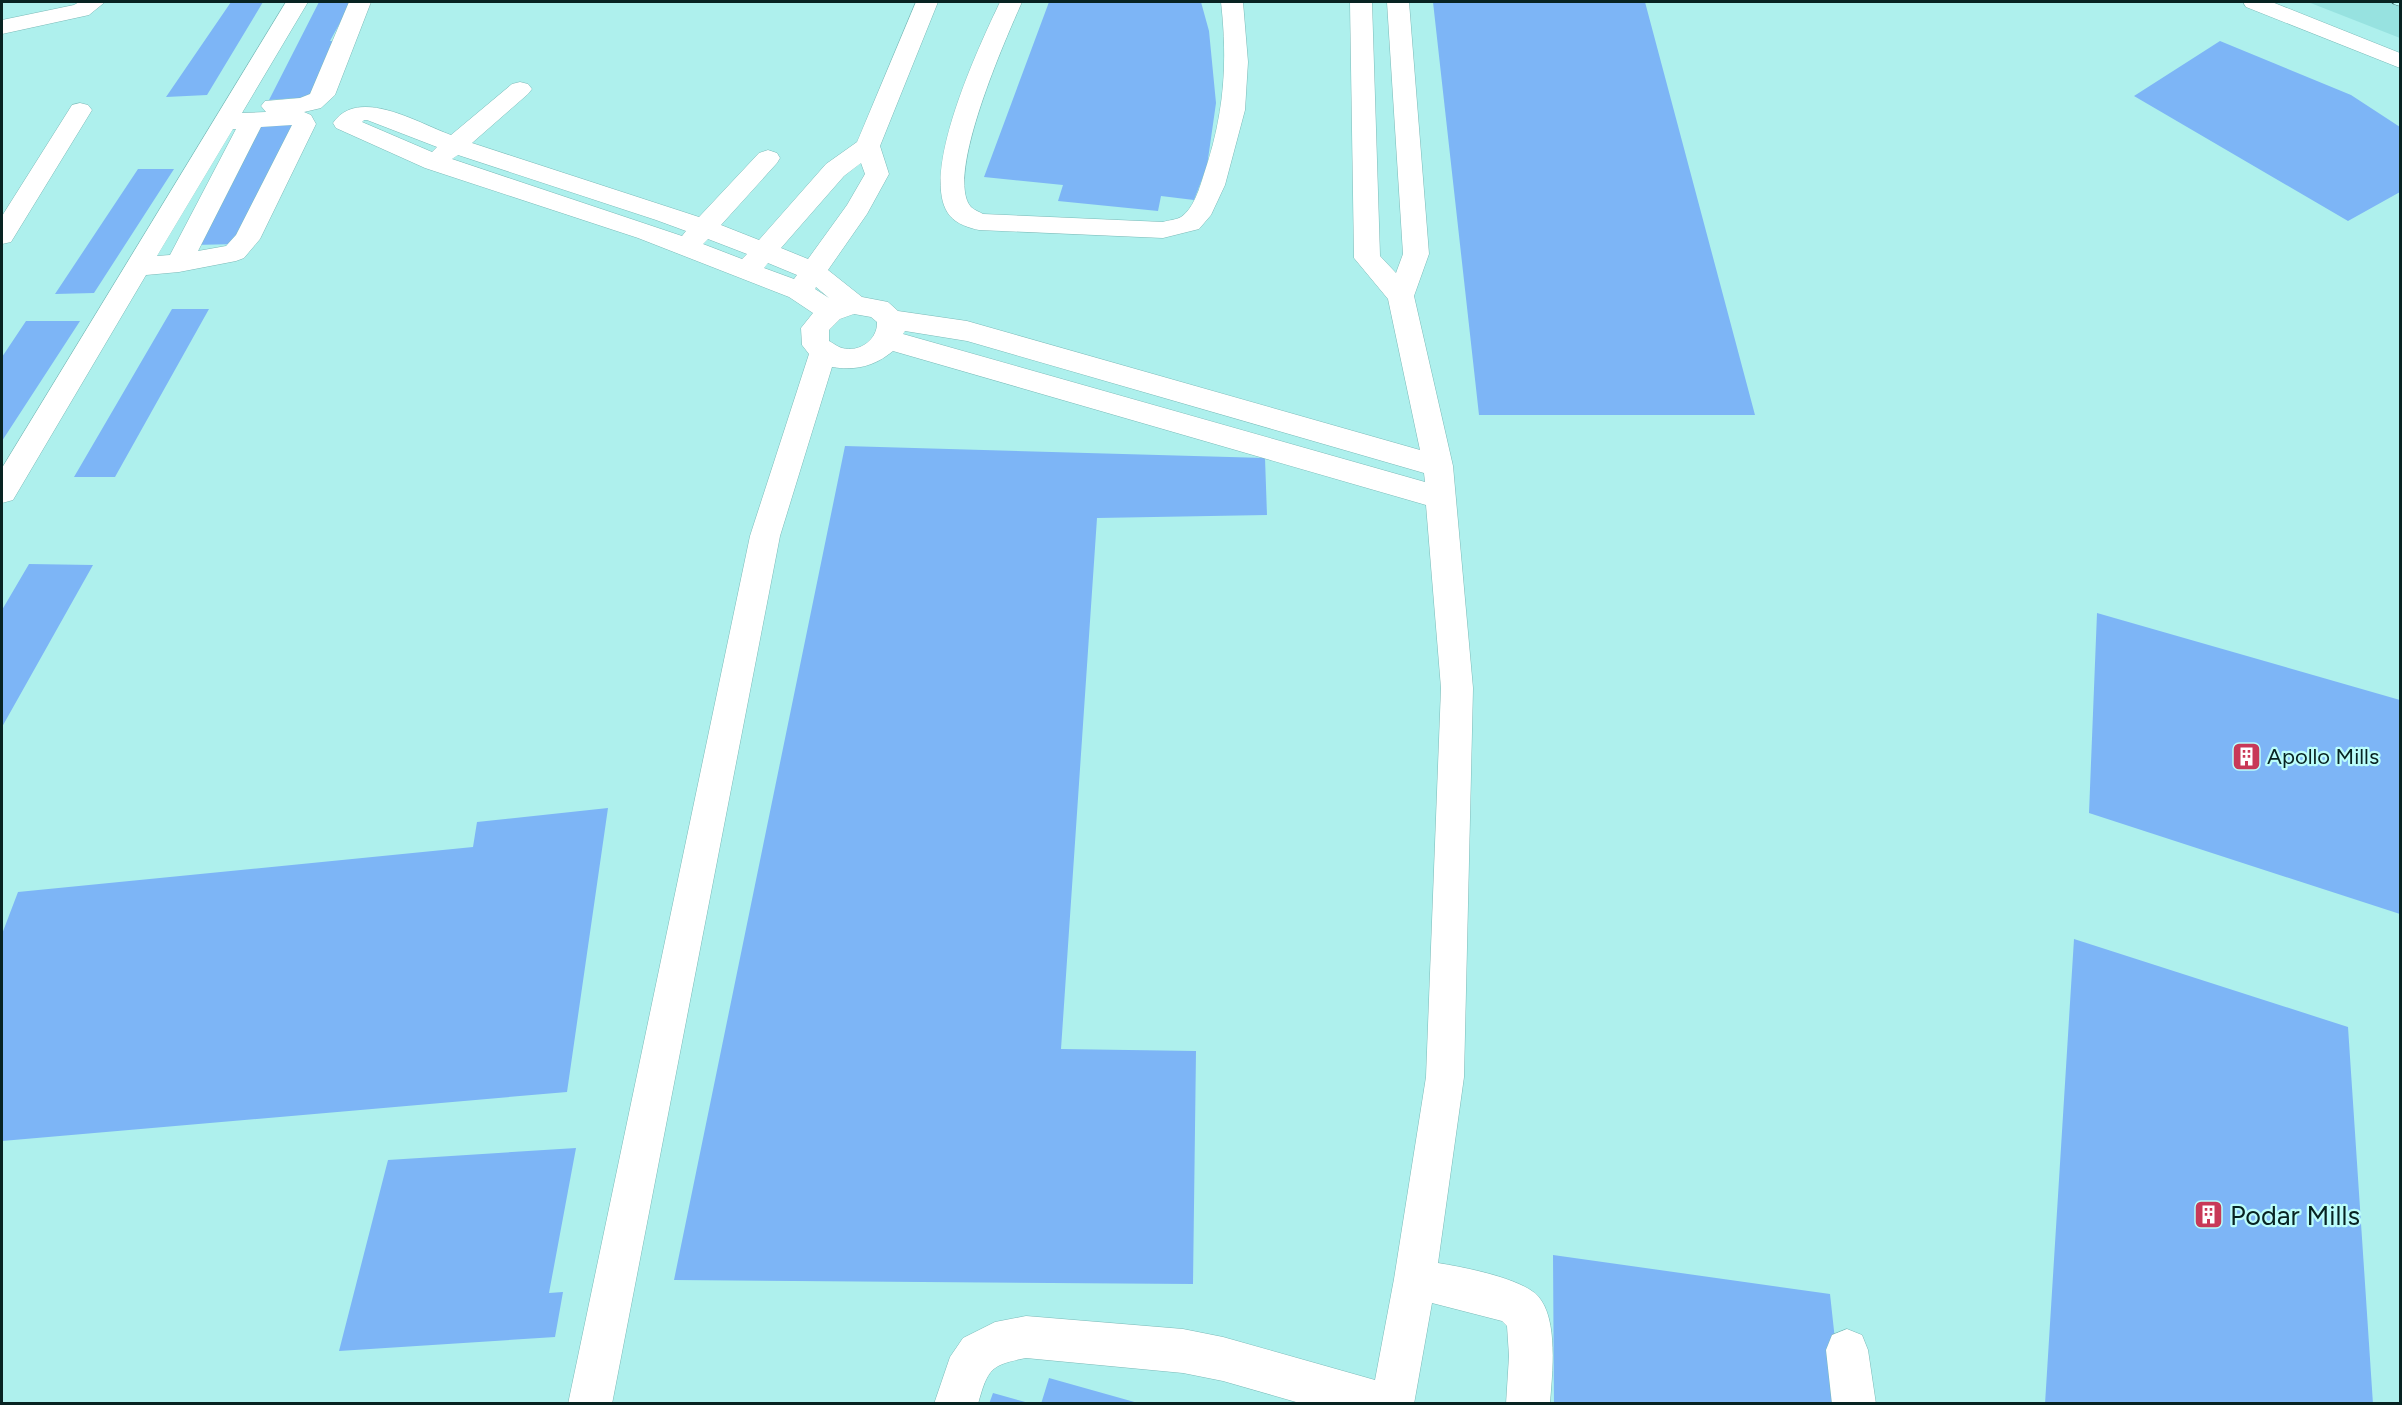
<svg xmlns="http://www.w3.org/2000/svg" width="2402" height="1405" viewBox="0 0 2402 1405" font-family="Figtree,sans-serif">
	<style>
		.built { fill: #97e2e0 }
		.building { fill: #7db5f6 }
		.lines { fill: none; stroke-linecap: round; stroke-linejoin: round }
		.minor-casing { stroke: #7bbab8; stroke-width: 1 }
		.minor { fill: #fff; fill-rule: evenodd }
		.rail-casing { stroke: #335856; stroke-width: 5 }
		.rail { stroke: #bbfdfa; stroke-width: 4; stroke-dasharray: 10; stroke-linecap: butt }
		.labels { text-anchor: middle; dominant-baseline: central; stroke-width: 4.5; stroke-linejoin: round; paint-order: stroke }
		.poi-label { font-size: 22px; fill: #082322; stroke: #bbfdfa; text-anchor: start }
		.near-poi-label { font-size: 27px; fill: #082322; stroke: #bbfdfa; text-anchor: start }
	</style>
	<rect width="100%" height="100%" fill="#aef0ed"/>
	<path class="built" d="M2308,2H2400V38Z"/>
	<path class="building" d="M231,2H263L207,95L166,97Z
		M319,2H354L350,10H347L330,41H336L314,101L296,98L269,100Z
		M1049,2H1201L1209,31L1216,103L1207,166L1194,200L1161,196L1158,211L1058,201L1063,185L984,177Z
		M1433,2H1645L1755,415H1479Z
		M2220,41L2351,95L2400,127V192L2348,221L2134,96Z
		M297,124L238,244L193,245L260,125Z
		M138,169H174L94,293L55,294Z
		M172,309H209L115,477H74Z
		M26,321H80L2,441V357Z
		M845,446L1265,458L1267,515L1097,518L1061,1049L1196,1051L1193,1284L674,1280Z
		M29,564L93,565L2,727V610Z
		M2097,613L2400,700V914L2089,813Z
		M608,808L567,1092L2,1141V934L18,892L473,847L477,822Z
		M2074,939L2348,1027L2373,1404H2045Z
		M576,1148L549,1293L563,1292L555,1337L339,1351L388,1160Z
		M1553,1255L1830,1294L1842,1404H1554Z
		M1049,1378L1138,1403V1404H1041Z
		M993,1393L1029,1403V1404H989Z"/>
	<g class="lines">
		<defs>
			<path id="minor" d="M79,2H105L89,15L2,34V20L74,5Z
				M286,2H308L242,113L266,112L261,106L265,101L300,98L310,94L349,2H371L335,95L321,108L304,112L311,115L316,124L260,239L244,258L236,261L179,272L146,275L13,500L2,503V468ZM292,125L236,235L226,246L198,251L261,127ZM233,129H236L170,255L157,256Z
				M916,2H938L880,146L889,174L867,214L828,270L862,297L888,302L898,311L967,321L1420,450L1388,299L1354,258L1350,2H1372L1380,256L1396,273L1403,254L1387,2H1409L1429,254L1414,296L1453,466L1473,688L1464,1077L1438,1263C1463,1267 1521,1278 1538,1296C1559,1320 1552,1374 1550,1404H1506L1509,1356L1507,1326L1502,1321L1432,1303L1414,1404H1303L1223,1381L1183,1373L1026,1358C991,1365 988,1368 978,1404H934L950,1357L963,1338L995,1322L1026,1316L1183,1329L1223,1337L1375,1380L1394,1279L1426,1077L1441,688L1426,505L893,351C875,366 856,371 832,367L780,536L612,1404H568L750,536L809,354L802,345L801,328L813,313L789,297L638,238L425,168L336,128L333,123C358,86 418,123 451,135L512,84L520,82L528,84L532,89L528,94L472,143L699,217L759,153L768,150L777,153L780,158L777,163L721,225L759,240L826,164L857,142ZM364,120H367L437,147L432,152L362,122ZM458,155L656,220L686,231L682,236L452,159ZM861,163L865,174L847,205L808,259L781,248L844,176ZM708,239L747,254L742,259L703,244ZM768,263L797,275L794,279L764,268ZM816,287L829,298L815,289ZM854,314L871,317L877,322C878,339 860,353 842,348C838,347 833,343 829,341V330L840,319ZM905,331L967,341L1424,473L1425,482L903,334Z
				M1000,2H1022C1007,36 944,177 971,207C974,210 980,212 983,214L1163,222C1169,220 1176,220 1181,217C1193,209 1199,190 1203,177C1224,116 1228,65 1221,2H1243L1248,62L1245,110L1225,185L1211,215L1199,229L1163,238L979,230C969,228 957,224 950,216C917,177 980,44 1000,2Z
				M2243,2H2272L2400,53V68L2246,7Z
				M80,103L88,105L92,110L11,242L2,244V216L72,105Z
				M1847,1329L1862,1335L1868,1350L1876,1404H1832L1826,1350L1832,1335Z"/>
		</defs>
		<use href="#minor" class="minor-casing"/>
		<use href="#minor" class="minor"/>
		<defs>
			<path id="rail" d="M2394,2L2400,4"/>
		</defs>
		<use href="#rail" class="rail-casing"/>
		<use href="#rail" class="rail"/>
	</g>
	<defs>
		<symbol id="building-square" viewBox="-11 -11 22 22"><rect x="-9" y="-9" width="18" height="18" rx="4" fill="#c83957" stroke="#bbfdfa"/><path d="M-4-6H4V6H1V3H-1V6H-4ZM-2.5-4.3h1.7v1.8h-1.7ZM.8-4.3h1.7v1.8H.8ZM-2.5-1h1.7V.8h-1.7ZM.8-1h1.7V.8H.8Z" fill="#fff"/></symbol>
	</defs>
	<g fill-rule="evenodd">
		<use href="#building-square" x="2230" y="740" width="33" height="33"/>
		<use href="#building-square" x="2192" y="1198" width="33" height="33"/>
	</g>
	<g class="labels">
		<g class="poi-label">
			<text x="2267" y="756">Apollo Mills</text>
		</g>
		<g class="near-poi-label">
			<text x="2230" y="1215">Podar Mills</text>
		</g>
	</g>
	<rect width="2402" height="1405" fill="none" stroke="#082322" stroke-width="6"/>
</svg>
